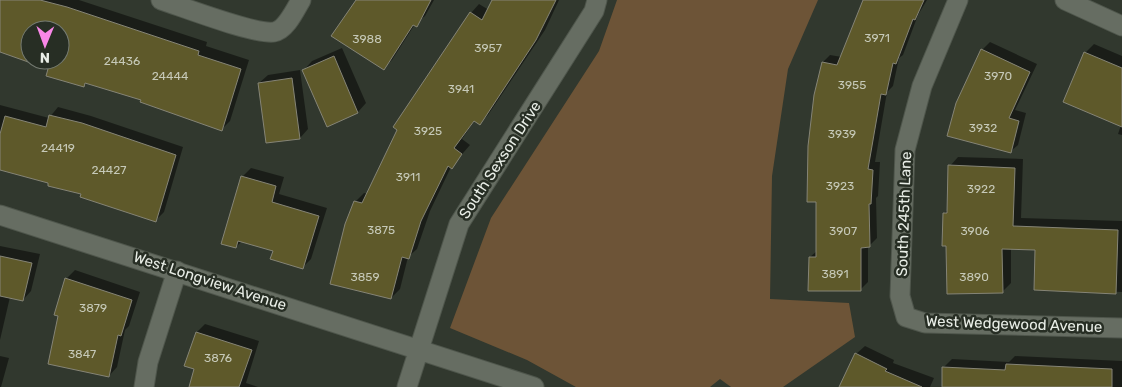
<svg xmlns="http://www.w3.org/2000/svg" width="1122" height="387" viewBox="0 0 1122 387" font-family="Rubik,sans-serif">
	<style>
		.green { fill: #6d5437 }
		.shadow { fill: #0007; fill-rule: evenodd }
		.building { fill: #5e592a; stroke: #858476; fill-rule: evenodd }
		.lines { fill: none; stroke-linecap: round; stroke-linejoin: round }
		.minor-casing { stroke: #4f564c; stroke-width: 21 }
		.minor { stroke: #666d62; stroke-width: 19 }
		.labels { text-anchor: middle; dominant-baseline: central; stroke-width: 5; stroke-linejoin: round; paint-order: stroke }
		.number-label { font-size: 12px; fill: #c6c9b8 }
		.street-label { font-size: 15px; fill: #e9eee7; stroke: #272e24 }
	</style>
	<rect width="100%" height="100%" fill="#31382e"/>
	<path class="green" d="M617,0H818L788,69L772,176L770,299L849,303L855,337L783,387H731L720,379L710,387H576L527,360L450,328L491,218L599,51Z"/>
	<path class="shadow" d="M0,0H79L207,42L206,46L249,60L230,121L222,129L142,99L87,82L84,86L50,68L0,51ZM30,30H60V60H30Z
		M357,0H434L425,16L415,24L392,60L383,68Z
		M494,0H559L545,30L488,115L480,123L475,120L462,139L470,145L451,167L430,211L417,249L408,257L400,289L391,298L355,202L364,193L368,194L471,13L479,4L489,10Z
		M864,0H927L918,15L903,55L899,58L893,86L887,92L875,162H880L878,196L876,198L877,238L868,247V282L860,290L810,257L818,250L823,62L830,55L842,57Z
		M990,42L1037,64L1015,110L1026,113L1018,145L1010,152L982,50Z
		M1094,44L1122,56V135L1118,134L1121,125L1085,53Z
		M342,48L366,103L358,112L328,125L304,70L312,61Z
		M300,70L308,129L300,138L259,83L268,75Z
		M0,105L49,118L58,107L91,116L183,147L164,212L155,221L125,212L126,210L50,182L0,169Z
		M958,157L1023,159L1021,218L1122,221V292L1036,289L1037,249L1011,248V283L1002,292L947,245L944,213L948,210L950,166Z
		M251,168L284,177L279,194L327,208L311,259L302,268L274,250L242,241L236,247L242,177Z
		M0,246L40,254L31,291L23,300L10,297L0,340Z
		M75,270L140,292L129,326L125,330L117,367L109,376L66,279Z
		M205,324L259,341L246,383L258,387H190L195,368L197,332Z
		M865,346L894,360L893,363L934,378L930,387H841L856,354Z
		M0,356L9,358L1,387H0Z
		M1015,356L1122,361V387H943L944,367L952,359L1009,362Z"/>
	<path class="building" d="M0,0H40L67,7L199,51L198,55L241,69L222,131L140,102L141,100L85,83L84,87L46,76L48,69L0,52ZM30,30H60V60H30Z
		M356,0H431L417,27L413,25L384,70L331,36Z
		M492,0H556L536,40L480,125L474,121L454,148L462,154L452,169L448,166L421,221L409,259L402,257L391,299L330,284L345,224L354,201L362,203L397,130L393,127L470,12L482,20Z
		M863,0H924L915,20L913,19L896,64L893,63L886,95L881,94L868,169L873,170L871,204H869L870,247L861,248V291H808L809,257H816V202H807L808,146L814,95L822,62L837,65Z
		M981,49L1030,72L1009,118L1019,121L1011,153L947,136L956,103Z
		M1084,52L1122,68V127L1063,102Z
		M334,56L358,113L327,127L302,70Z
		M292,78L300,139L266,143L258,83Z
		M49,115L82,123L176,155L156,222L80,197L81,194L48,186V183L0,170V134L5,116L46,127Z
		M948,165L1015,168L1013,226L1118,230L1116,294L1034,290L1035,250L1002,249L1003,293L947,294L946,246H942L943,213H947Z
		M241,176L276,186L272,202L319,216L303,269L270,259L273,251L238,241L236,248L221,244Z
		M0,256L32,263L23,301L0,296Z
		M65,278L132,300L121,336L118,335L109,377L48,364L58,316L54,315Z
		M196,332L252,350L239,387H189L194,369L184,366Z
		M855,353L887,369L885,371L922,387H839Z
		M1006,364L1112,369V387H942V367L1005,370Z"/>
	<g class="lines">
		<defs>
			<path id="minor" d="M161,0C183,7 255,35 274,32C286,30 295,10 301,0
				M958,0L922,86L905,150L900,296L906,317L925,323L1122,328
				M1065,0L1122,26
				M0,215L534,387
				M144,387L148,362L177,271
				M407,387L459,224L594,11L597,0"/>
		</defs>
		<use href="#minor" class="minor-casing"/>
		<use href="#minor" class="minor"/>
	</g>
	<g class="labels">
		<g class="number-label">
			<text x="877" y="38">3971</text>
			<text x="367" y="39">3988</text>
			<text x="488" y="48">3957</text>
			<text x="122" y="61">24436</text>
			<text x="170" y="76">24444</text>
			<text x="998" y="76">3970</text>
			<text x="852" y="85">3955</text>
			<text x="461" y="89">3941</text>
			<text x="983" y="128">3932</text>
			<text x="428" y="131">3925</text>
			<text x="842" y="134">3939</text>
			<text x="58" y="148">24419</text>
			<text x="109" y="170">24427</text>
			<text x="408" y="177">3911</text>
			<text x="840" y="186">3923</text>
			<text x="981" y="189">3922</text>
			<text x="381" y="230">3875</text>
			<text x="843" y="231">3907</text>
			<text x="975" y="231">3906</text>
			<text x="835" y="274">3891</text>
			<text x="365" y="277">3859</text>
			<text x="974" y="277">3890</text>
			<text x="93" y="308">3879</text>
			<text x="82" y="354">3847</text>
			<text x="218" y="358">3876</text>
		</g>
		<g class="street-label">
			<text transform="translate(500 160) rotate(-57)">South Sexson Drive</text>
			<text transform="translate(904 214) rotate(-88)">South 245th Lane</text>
			<text transform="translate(210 281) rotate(18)">West Longview Avenue</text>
			<text transform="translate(1014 324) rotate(2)">West Wedgewood Avenue</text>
		</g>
	</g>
	<g transform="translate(45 45) rotate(181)"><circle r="24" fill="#272e24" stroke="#757b72"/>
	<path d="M0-4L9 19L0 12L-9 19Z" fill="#f987e8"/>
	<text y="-8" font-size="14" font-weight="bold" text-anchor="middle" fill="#e9eee7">N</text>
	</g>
</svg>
